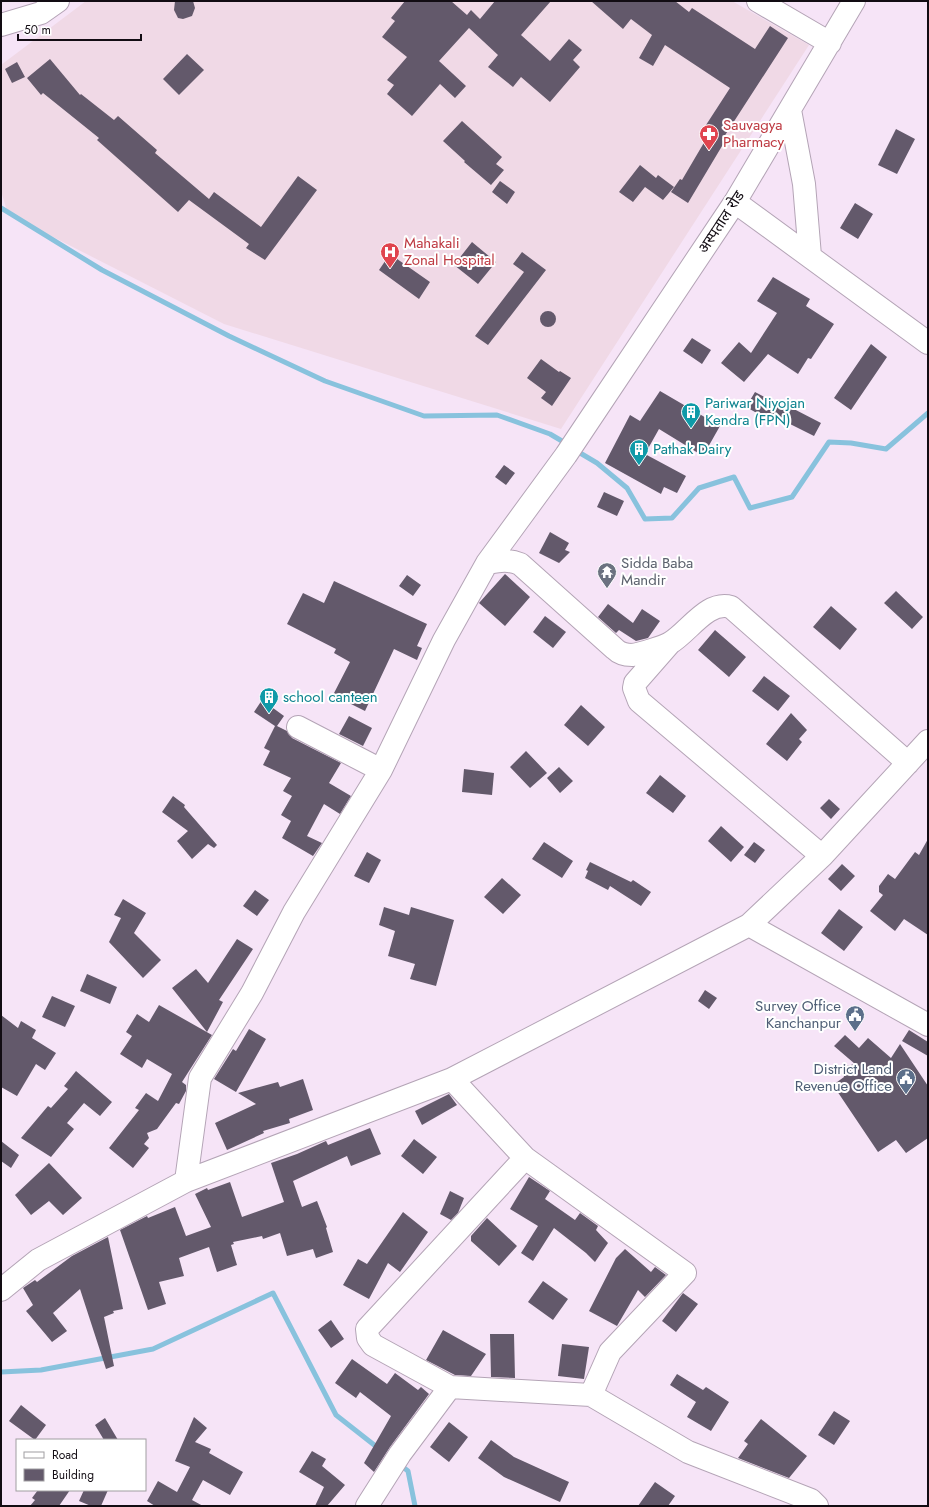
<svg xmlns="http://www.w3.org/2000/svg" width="929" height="1507" viewBox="0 0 929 1507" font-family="Jost,'Noto Sans Devanagari',sans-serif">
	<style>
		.medical { fill: #f0d9e6 }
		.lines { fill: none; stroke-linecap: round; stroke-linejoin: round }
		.stream { stroke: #88c2dd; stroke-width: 5 }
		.building { fill: #63596b }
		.minor-casing { stroke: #b4a4b6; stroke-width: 24 }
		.minor { stroke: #fff; stroke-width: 22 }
		.labels { text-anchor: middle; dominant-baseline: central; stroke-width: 4; stroke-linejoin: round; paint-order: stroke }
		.health-label { font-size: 15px; fill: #be3a42; stroke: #fff; text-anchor: start }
		.street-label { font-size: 15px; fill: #120c13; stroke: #fff }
		.culture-label { font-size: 15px; fill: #0d838f; stroke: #fff; text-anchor: start }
		.worship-label { font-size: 15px; fill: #5b616d; stroke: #fff; text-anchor: start }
		.service-label { font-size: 15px; fill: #4e5e75; stroke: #fff; text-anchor: end }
	</style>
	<rect width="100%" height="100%" fill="#f6e4f7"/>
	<path class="medical" d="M86,1H732L809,45L561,429L224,324L8,214L1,191V65Z"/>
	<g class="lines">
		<path class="stream" d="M1,208L102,270L229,336L325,381L424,416L497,415L550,434L567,444
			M575,450L597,463L627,488L645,519L672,518L699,488L734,477L750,508L792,497L829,442L851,443L886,449L928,413
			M1,1372L41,1370L153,1349L273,1293L336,1415L378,1448
			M399,1464L408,1471L415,1506"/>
	</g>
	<path class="building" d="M175,1H193L195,8L192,16L183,19L178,18L174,10Z
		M405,1H451L467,15L471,10L480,19L495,1H551L521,35L550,61L569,39L582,50L573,60L580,67L550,102L521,77L513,87L488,67L498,55L469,28L439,61L466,86L455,98L440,84L412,116L387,94L394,85L387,80L407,57L382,37L395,21L391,18Z
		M591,1H675L689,12L692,8L755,49L770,26L788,38L722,140L725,141L688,203L671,192L680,179L682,180L712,129L706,125L730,88L665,45L653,66L639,58L652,35L631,19L623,29Z
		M187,54L204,70L179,95L163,79Z
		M50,59L80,95L81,94L114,120L118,116L157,150L155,153L209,199L214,192L261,227L298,176L317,190L265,260L246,248L249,244L189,200L178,212L97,140L99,138L43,93L41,95L27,78Z
		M17,62L25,77L12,83L5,69Z
		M462,121L502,157L496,164L504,170L491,185L464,162L465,161L443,141Z
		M896,129L915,139L897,174L878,165Z
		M640,165L656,178L658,175L674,187L663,200L645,187L633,202L619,192Z
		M500,181L515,192L507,204L492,192Z
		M855,203L873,214L858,239L840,228Z
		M472,242L496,262L478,284L454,265Z
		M522,252L546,270L488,345L475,336L524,272L513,264Z
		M390,254L430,282L419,299L379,270Z
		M773,277L810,299L806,306L834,324L811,359L808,358L798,374L768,354L744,382L721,363L739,342L751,353L777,313L757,301Z
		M540 319a8 8 0 1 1 16 0a8 8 0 1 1-16 0Z
		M692,338L711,350L702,364L683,351Z
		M871,344L887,357L851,410L834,398Z
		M541,359L559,372L560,371L571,378L552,406L541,398L546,392L527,378Z
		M660,391L720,426L703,456L659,429L645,454L686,476L677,493L664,487L661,494L605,463L630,415L640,421Z
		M755,392L789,410L790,407L821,423L814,436L768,413L766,418L746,407Z
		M504,465L515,473L506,485L495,477Z
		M604,492L624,501L617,516L597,507Z
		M550,532L569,543L565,550L570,552L559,563L539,553Z
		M505,574L530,597L505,626L479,603Z
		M407,575L421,585L413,596L399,586Z
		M334,581L427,624L417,646L422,648L417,660L394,649L365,711L333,695L350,662L334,653L336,649L287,624L303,593L324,603Z
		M896,591L923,617L912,629L884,603Z
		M608,604L633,623L642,609L660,621L648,638L636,641L619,630L616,633L598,617Z
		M831,606L857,629L840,650L813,627Z
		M545,616L566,632L553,648L533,632Z
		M715,630L746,657L729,677L698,650Z
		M764,676L790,696L778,711L752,691Z
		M262,700L284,716L277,726L287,731L292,738L341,763L329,783L351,796L340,814L324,804L307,836L322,843L313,856L282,838L291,821L281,815L292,796L283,791L291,778L263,765L270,751L264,748L275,726L254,712Z
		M581,705L605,727L588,746L564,725Z
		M791,713L807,730L799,739L802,742L787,761L766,744Z
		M349,716L372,728L363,746L339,734Z
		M526,751L547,773L530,788L510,767Z
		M559,767L573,781L560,793L547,778Z
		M464,769L494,773L492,795L462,792Z
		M660,775L686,796L673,813L646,793Z
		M173,796L185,805L184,807L217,845L214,848L208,844L192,859L177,841L188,831L162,812Z
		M829,799L840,809L831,819L820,808Z
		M721,826L744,847L731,862L708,841Z
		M928,839V935L904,919L895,931L870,911L883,895L879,892V886L888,874L895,879L915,852L919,855Z
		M544,842L573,861L562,878L532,859Z
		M754,842L765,850L755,863L744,855Z
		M367,852L381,860L369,883L354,876Z
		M590,862L631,882L633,880L651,892L641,906L610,886L608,890L585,878L588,871L586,870Z
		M842,864L855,876L841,891L828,879Z
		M502,878L521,895L503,914L484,897Z
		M255,890L269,900L257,916L243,906Z
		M123,899L146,913L134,933L161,960L143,978L109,942L121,918L114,915Z
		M384,907L409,915L411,907L454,920L436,986L410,979L415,964L388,956L395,931L379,925Z
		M839,909L863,927L844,951L821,933Z
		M237,939L253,949L219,1000L223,1002L207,1032L172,988L196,969L208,983Z
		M87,974L117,987L110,1004L80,991Z
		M705,990L717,998L709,1009L698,1001Z
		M52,996L75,1006L65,1027L42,1017Z
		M159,1005L212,1035L182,1082L186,1085V1091L179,1104L176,1103L157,1129L147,1133L149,1138L144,1144L149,1148L133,1168L109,1148L139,1110L135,1108L146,1093L158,1101L172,1074L147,1059L142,1068L120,1054L132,1036L126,1032L137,1014L149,1022Z
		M1,1015L18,1028L21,1021L36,1030L32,1038L56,1053L45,1070L36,1064L17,1096L1,1087Z
		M249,1029L266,1039L236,1092L214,1079L233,1049L236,1051Z
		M909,1030L928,1042V1056L902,1041Z
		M845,1035L859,1048L868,1038L891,1058L900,1044L928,1086V1138L906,1153L896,1140L878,1152L833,1085L844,1077L842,1067L855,1064L834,1046Z
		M76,1071L112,1102L100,1116L84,1103L67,1123L74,1129L51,1157L21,1138L48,1106L51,1108L68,1089L64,1086Z
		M303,1079L313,1110L289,1119L290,1123L263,1131L264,1133L227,1150L215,1123L256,1104L238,1093L278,1082L280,1087Z
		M449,1094L457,1105L422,1125L415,1111Z
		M370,1128L381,1154L351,1166L347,1156L293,1181L302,1207L317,1201L327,1227L326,1228L333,1252L316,1258L313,1249L287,1256L280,1233L263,1239L262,1236L233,1242L234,1244L231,1245L237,1265L217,1272L209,1247L179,1258L184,1276L159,1282L166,1304L148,1310L120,1230L147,1216L148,1218L175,1207L186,1236L211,1227L195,1194L207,1188L208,1190L230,1182L242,1217L284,1202L271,1163L297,1154L326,1141L328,1145Z
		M414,1139L437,1157L423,1174L401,1156Z
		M1,1141L19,1155L11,1168L1,1161Z
		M49,1163L82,1198L63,1215L49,1201L31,1215L15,1195Z
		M529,1177L550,1191L545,1199L575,1220L580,1213L598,1226L596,1230L608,1243L595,1262L586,1253L554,1228L533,1261L521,1253L538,1226L510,1209Z
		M450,1191L464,1198L458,1213L451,1220L440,1214Z
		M403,1212L428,1232L400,1272L388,1263L369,1299L343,1285L358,1259L367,1264Z
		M487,1218L517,1246L499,1266L471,1241V1236Z
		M108,1237L123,1309L113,1311L114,1313L104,1317L114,1366L106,1369L80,1289L53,1313L67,1331L52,1342L26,1311L33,1305L23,1288L35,1280L37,1282L72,1256Z
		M625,1249L651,1272L655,1267L666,1275L645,1297L638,1290L617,1326L589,1311L616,1258Z
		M543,1281L568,1299L553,1320L528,1302Z
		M683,1293L698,1304L676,1332L662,1321Z
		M331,1320L344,1339L331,1348L318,1330Z
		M443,1330L486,1354L471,1376L455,1375L426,1360Z
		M490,1334H514L515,1378L491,1377Z
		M562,1344L589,1347L584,1379L558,1376Z
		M352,1359L387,1384L395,1373L418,1390L421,1387L429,1394L390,1447L374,1472L364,1463L391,1416L360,1392L356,1398L335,1383Z
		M677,1374L703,1390L706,1387L729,1402L711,1431L687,1417L696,1402L670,1385Z
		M21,1405L46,1425L35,1440L9,1421Z
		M834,1411L850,1421L834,1445L818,1435Z
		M194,1417L207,1428L195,1442L211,1449L209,1453L243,1472L230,1495L203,1480L192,1500L203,1506H155L147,1501L158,1481L177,1492L190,1467L175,1461Z
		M105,1418L118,1440H104L95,1425Z
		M761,1419L807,1456L789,1478L738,1458L748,1444L744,1441Z
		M449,1422L468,1437L449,1462L430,1447Z
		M491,1440L514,1457L569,1482L560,1502L504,1477L478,1458Z
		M312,1451L326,1459L322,1466L345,1485L327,1506H315L324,1487L299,1472Z
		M655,1482L675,1496L668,1506H638Z
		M38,1490H70L59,1506H30L35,1500L32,1498Z
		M84,1490H108L101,1506H91L79,1501Z"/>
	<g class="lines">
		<defs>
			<path id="minor" d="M758,1L830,43
				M1,25L41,13L58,1
				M790,110L804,184L810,256
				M735,202L928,343
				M487,563C499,561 508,559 520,564L615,649C619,653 625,655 632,655C640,654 663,647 670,643C689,632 707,600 731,607L908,763
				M670,643L635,683L634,688L639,701L822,856
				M298,727L381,770
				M749,925L928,1025
				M452,1079L525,1158L685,1273L610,1352L591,1395L688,1452L811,1500L817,1506
				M186,1181L200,1078L252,993L294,912L381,770L444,640L487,563L566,455L735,202L854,1
				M1,1290L38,1260L186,1181L452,1079L749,925L822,856L928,741
				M450,1387L373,1345L368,1338L367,1329L525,1158
				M367,1506L400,1454L450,1387L591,1395"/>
		</defs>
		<use href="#minor" class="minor-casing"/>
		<use href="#minor" class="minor"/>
	</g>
	<defs>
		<symbol id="pharmacy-pin" viewBox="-11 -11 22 30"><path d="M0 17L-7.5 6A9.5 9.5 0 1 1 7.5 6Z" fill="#e0444e" stroke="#fff"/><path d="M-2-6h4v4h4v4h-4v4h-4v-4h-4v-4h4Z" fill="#fff"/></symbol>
		<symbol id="hospital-pin" viewBox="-11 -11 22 30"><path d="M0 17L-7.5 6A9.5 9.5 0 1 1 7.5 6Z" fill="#e0444e" stroke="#fff"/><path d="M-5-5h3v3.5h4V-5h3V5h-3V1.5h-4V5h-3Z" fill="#fff"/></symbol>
		<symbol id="building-pin" viewBox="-11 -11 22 30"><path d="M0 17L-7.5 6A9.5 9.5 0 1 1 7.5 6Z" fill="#0f9aa8" stroke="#fff"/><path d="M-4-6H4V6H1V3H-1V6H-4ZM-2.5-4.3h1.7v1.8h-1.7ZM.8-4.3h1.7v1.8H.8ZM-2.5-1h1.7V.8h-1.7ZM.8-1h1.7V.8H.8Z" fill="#fff"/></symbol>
		<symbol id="temple-pin" viewBox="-11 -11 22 30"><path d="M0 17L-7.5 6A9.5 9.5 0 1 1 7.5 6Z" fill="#6b7280" stroke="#fff"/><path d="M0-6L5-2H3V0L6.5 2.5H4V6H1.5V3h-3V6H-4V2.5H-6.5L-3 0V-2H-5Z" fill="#fff"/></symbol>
		<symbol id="civic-pin" viewBox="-11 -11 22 30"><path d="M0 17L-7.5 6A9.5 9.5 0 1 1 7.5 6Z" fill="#5c6f8a" stroke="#fff"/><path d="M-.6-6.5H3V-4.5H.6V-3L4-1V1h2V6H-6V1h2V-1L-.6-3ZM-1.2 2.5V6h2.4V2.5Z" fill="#fff"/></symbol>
	</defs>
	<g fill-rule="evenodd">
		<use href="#pharmacy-pin" x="698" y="123" width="22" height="30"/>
		<use href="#hospital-pin" x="379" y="241" width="22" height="30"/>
		<use href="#building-pin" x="680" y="401" width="22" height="30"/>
		<use href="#building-pin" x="628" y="438" width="22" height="30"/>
		<use href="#temple-pin" x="596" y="561" width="22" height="30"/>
		<use href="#building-pin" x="258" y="686" width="22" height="30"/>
		<use href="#civic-pin" x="844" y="1004" width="22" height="30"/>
		<use href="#civic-pin" x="895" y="1067" width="22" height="30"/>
	</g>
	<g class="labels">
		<g class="health-label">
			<text x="723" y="125">Sauvagya<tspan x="723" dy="17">Pharmacy</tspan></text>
			<text x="404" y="243">Mahakali<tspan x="404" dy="17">Zonal Hospital</tspan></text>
		</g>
		<g class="street-label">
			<text transform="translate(721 222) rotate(-57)">अस्पताल रोड</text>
		</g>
		<g class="culture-label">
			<text x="705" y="403">Pariwar Niyojan<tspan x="705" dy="17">Kendra (FPN)</tspan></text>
			<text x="653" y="449">Pathak Dairy</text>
			<text x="283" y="697">school canteen</text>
		</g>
		<g class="worship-label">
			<text x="621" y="563">Sidda Baba<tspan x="621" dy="17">Mandir</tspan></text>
		</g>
		<g class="service-label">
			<text x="841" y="1006">Survey Office<tspan x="841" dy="17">Kanchanpur</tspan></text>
			<text x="892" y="1069">District Land<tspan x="892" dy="17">Revenue Office</tspan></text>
		</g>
	</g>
	<rect width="929" height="1507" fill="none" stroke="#120c13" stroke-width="4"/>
	<rect x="16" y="1439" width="130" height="52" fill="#ffffff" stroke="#a09ea1"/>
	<rect x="24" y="1452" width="20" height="6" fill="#ffffff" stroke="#a09ea1"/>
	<text x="52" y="1459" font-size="12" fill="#120c13">Road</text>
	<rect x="24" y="1469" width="20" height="12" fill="#63596b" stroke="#a09ea1"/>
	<text x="52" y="1479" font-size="12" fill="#120c13">Building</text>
	<path d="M18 34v6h123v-6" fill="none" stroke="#120c13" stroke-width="2"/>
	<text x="24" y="34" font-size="12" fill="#120c13" stroke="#ffffff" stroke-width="3" paint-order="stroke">50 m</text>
</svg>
